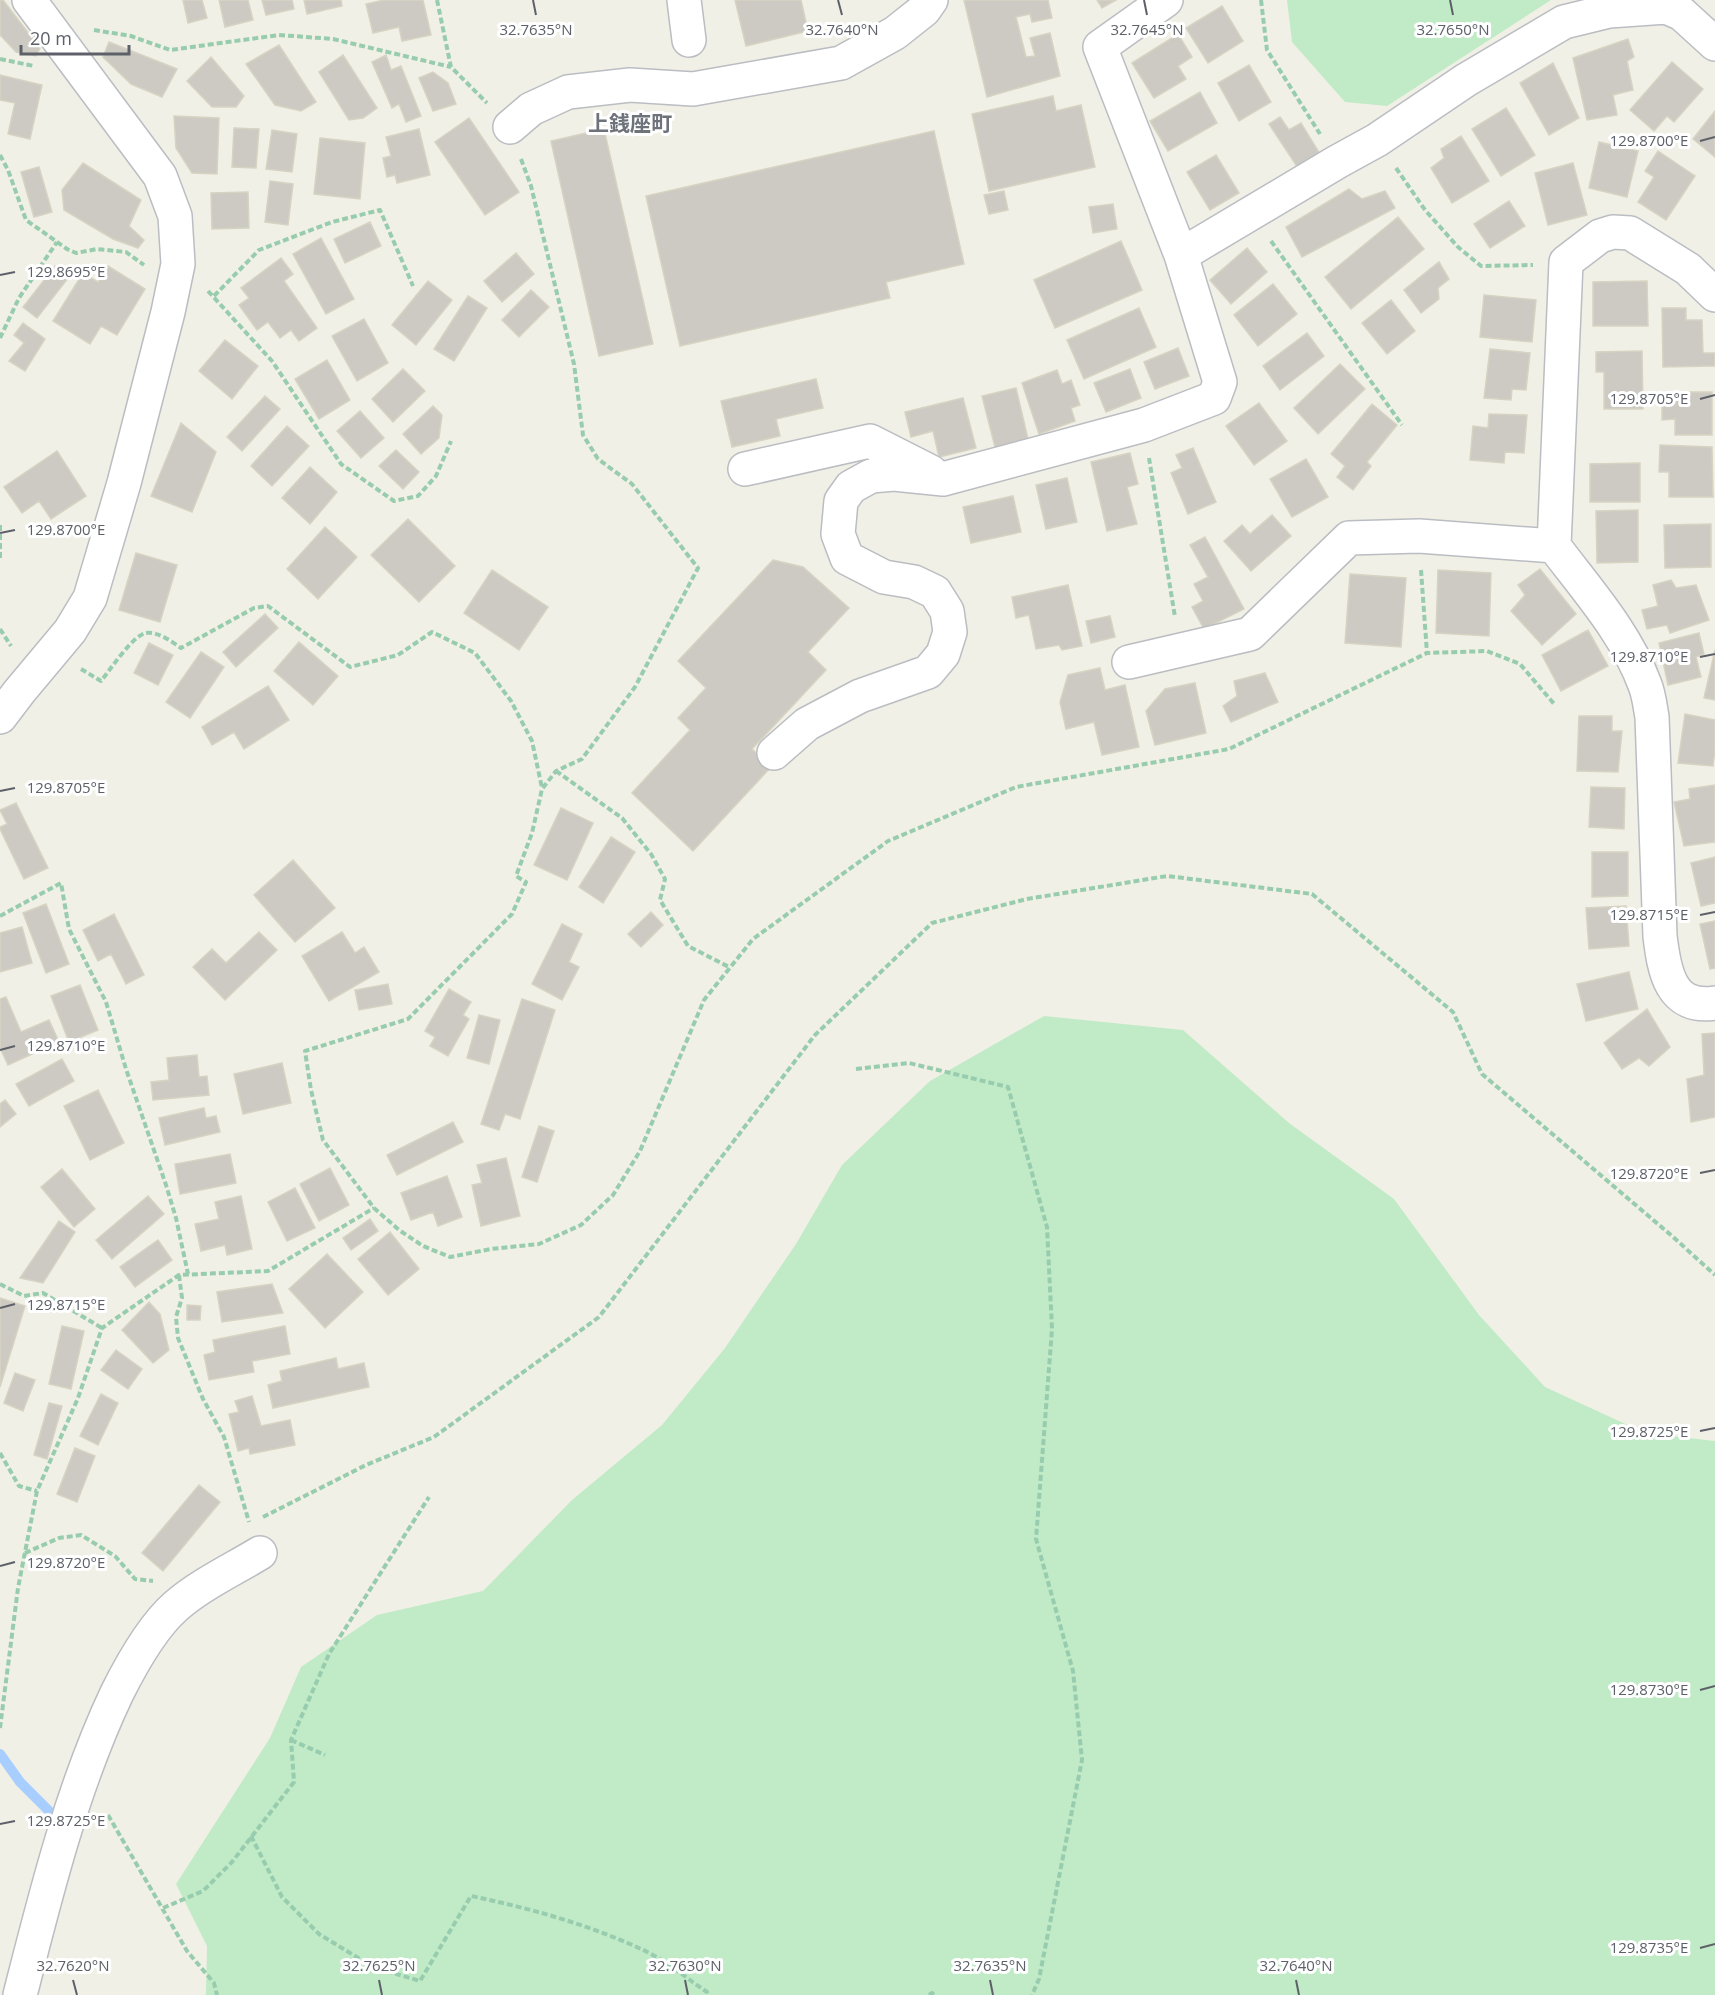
<svg xmlns="http://www.w3.org/2000/svg" width="1715" height="1995" viewBox="0 0 1715 1995" font-family="'Open Sans','Noto Sans JP',sans-serif">
	<style>
		.green { fill: #c0ebc6 }
		.lines { fill: none; stroke-linecap: round; stroke-linejoin: round }
		.stream { stroke: #a8cdff; stroke-width: 10 }
		.building { fill: #cccac2; stroke: #d7d3c3; stroke-width: 1.5 }
		.minor-casing { stroke: #babdc2; stroke-width: 36 }
		.path { stroke: #98ccae; stroke-width: 4; stroke-dasharray: 6 3; stroke-linecap: butt }
		.minor { stroke: #fff; stroke-width: 33 }
		.ticks { fill: none; stroke: #5d6068; stroke-width: 2 }
		.labels { text-anchor: middle; dominant-baseline: central; stroke-width: 6; stroke-linejoin: round; paint-order: stroke }
		.quarter-label { font-size: 21px; font-weight: bold; fill: #6e727a; stroke: #fff }
		.ticks-label { font-size: 15px; text-anchor: middle; fill: #5d6068; stroke: #fff; stroke-width: 6; stroke-linejoin: round; paint-order: stroke }
	</style>
	<rect width="100%" height="100%" fill="#f1f0e6"/>
	<path class="green" d="M1287,0H1551L1387,106L1345,102L1292,42Z
		M1044,1016L1183,1030L1289,1123L1394,1199L1479,1315L1545,1387L1645,1433L1715,1441V1995H206L207,1946L176,1884L270,1738L301,1667L377,1615L483,1591L572,1500L662,1425L725,1348L796,1244L842,1165L930,1081Z"/>
	<g class="lines">
		<path class="stream" d="M0,1754L20,1782L56,1818"/>
	</g>
	<path class="building" d="M0,0H3L40,48L36,56L16,52L0,35Z
		M183,0H202L207,18L188,23Z
		M219,0H248L253,20L225,27Z
		M262,0H292L294,9L266,15Z
		M304,0H341L342,6L307,14Z
		M384,0H423L431,35L402,41L399,27L373,33L366,4Z
		M735,0H801L808,31L746,46Z
		M964,0H1048L1052,18L1032,22L1030,14L1016,17L1026,57L1035,56L1030,38L1050,33L1060,76L987,97Z
		M1097,0H1116L1102,8Z
		M1222,6L1243,41L1208,63L1186,28Z
		M1178,34L1192,57L1178,66L1186,79L1154,98L1132,63Z
		M1628,39L1634,57L1627,61L1633,90L1613,95L1617,115L1587,120L1573,58Z
		M109,42L177,69L162,97L131,84L103,57Z
		M279,45L316,102L301,111L275,105L246,64Z
		M343,55L377,108L363,118L349,120L319,72Z
		M386,55L391,70L401,66L421,116L406,122L399,104L392,108L372,62Z
		M211,57L244,96L236,107H212L187,81Z
		M1672,62L1703,89L1674,122L1667,116L1654,131L1630,110Z
		M1553,63L1579,118L1549,135L1520,83Z
		M1249,65L1271,102L1239,121L1218,83Z
		M433,72L448,83L456,104L433,111L419,78Z
		M0,75L42,85L30,139L8,134L15,103L0,100Z
		M1200,92L1217,123L1168,151L1150,121Z
		M1053,96L1056,111L1081,105L1095,167L989,191L972,114Z
		M1506,108L1535,155L1501,176L1472,129Z
		M1715,111V157L1693,139Z
		M174,116L219,118L217,174L192,173L176,148Z
		M1280,117L1289,130L1301,123L1320,154L1298,168L1269,124Z
		M469,118L519,192L485,215L435,142Z
		M234,128L259,129L256,168L232,167Z
		M419,129L430,175L397,183L395,175L387,177L383,158L391,156L386,137Z
		M604,129L653,344L599,356L551,141Z
		M272,130L297,134L292,172L266,169Z
		M934,131L964,264L886,282L890,298L680,346L646,196Z
		M1461,136L1489,181L1452,203L1431,168L1444,158L1441,149Z
		M320,138L365,143L360,199L314,194Z
		M1599,142L1638,151L1627,197L1589,188Z
		M1658,151L1695,176L1666,220L1638,202L1654,177L1645,171Z
		M1216,155L1239,193L1210,210L1187,172Z
		M83,163L141,200L129,226L144,240L138,248L113,239L64,210L62,190Z
		M1573,163L1587,215L1548,225L1535,173Z
		M39,167L52,212L34,217L21,172Z
		M270,181L293,184L288,225L265,222Z
		M1349,189L1362,199L1385,191L1395,208L1302,257L1286,227Z
		M1004,191L1008,210L989,214L984,195Z
		M248,192L249,228L212,229L211,193Z
		M1509,201L1525,226L1490,248L1474,224Z
		M1113,204L1117,229L1093,233L1089,207Z
		M1398,217L1424,249L1351,309L1325,277Z
		M370,222L381,246L345,263L334,239Z
		M321,238L354,299L326,314L293,254Z
		M1121,241L1142,290L1055,328L1034,280Z
		M1247,248L1267,272L1231,304L1210,280Z
		M516,253L534,274L502,302L484,281Z
		M281,258L293,274L284,281L317,328L299,341L291,330L280,338L268,322L257,330L239,305L249,298L241,288Z
		M1439,262L1449,279L1438,288L1439,299L1421,313L1404,290Z
		M55,266L69,277L37,318L23,307Z
		M108,266L145,289L117,335L101,326L90,344L53,321L83,273L98,282Z
		M428,281L452,300L416,345L392,325Z
		M1647,281L1648,326H1593V282Z
		M1273,284L1297,314L1258,346L1234,315Z
		M531,290L549,307L519,337L502,320Z
		M1484,295L1536,300L1532,342L1480,337Z
		M468,296L487,308L454,361L434,349Z
		M1391,300L1415,331L1387,354L1362,323Z
		M1139,308L1156,347L1084,379L1067,340Z
		M1662,308H1686V320H1702L1703,353H1715V366L1663,367Z
		M364,319L388,363L357,381L332,336Z
		M23,323L45,339L25,371L9,361L24,343L14,335Z
		M1307,333L1324,356L1280,390L1263,366Z
		M225,340L258,366L232,399L199,371Z
		M1178,348L1189,376L1155,389L1144,362Z
		M1490,349L1530,353L1526,390L1512,389L1511,400L1484,398Z
		M1642,351L1643,409H1604V372H1596V352Z
		M327,360L350,400L319,419L295,379Z
		M1340,364L1365,389L1318,434L1294,408Z
		M403,369L425,391L393,422L372,399Z
		M1130,369L1141,398L1106,412L1094,383Z
		M1057,370L1062,384L1071,380L1080,405L1071,408L1075,421L1039,434L1022,383Z
		M816,379L823,408L776,419L780,436L732,447L721,401Z
		M1016,388L1028,439L995,447L982,396Z
		M1674,392H1712V435H1675V419L1662,420V401L1675,402Z
		M265,396L280,409L242,451L227,437Z
		M963,398L976,448L939,457L933,431L911,437L905,412Z
		M1259,403L1287,441L1254,465L1226,426Z
		M1372,404L1397,425L1367,462L1371,466L1353,490L1337,477L1345,466L1331,454Z
		M433,406L442,415L439,438L421,454L403,434Z
		M360,411L384,438L361,458L337,431Z
		M1489,414L1527,415L1524,453L1505,452L1504,463L1470,460L1473,426L1488,428Z
		M181,423L216,452L192,512L151,496Z
		M287,426L309,446L272,486L251,466Z
		M1660,445L1712,447L1713,497H1669V472H1659Z
		M1193,448L1216,502L1188,514L1171,473L1182,468L1176,455Z
		M396,450L419,472L403,489L379,466Z
		M57,451L86,496L51,519L39,501L22,513L4,487Z
		M1130,453L1138,484L1127,487L1137,524L1107,531L1091,462Z
		M1306,459L1328,497L1292,517L1270,479Z
		M1640,463V502H1590V464Z
		M310,467L337,492L310,524L282,498Z
		M1067,478L1077,522L1046,529L1036,485Z
		M1013,496L1021,532L971,543L963,507Z
		M1638,510V562L1597,563L1596,511Z
		M1272,515L1291,536L1251,571L1224,541L1242,525L1250,534Z
		M408,519L455,566L419,602L371,555Z
		M1711,524V567L1665,568L1664,525Z
		M325,527L357,557L318,599L287,569Z
		M1205,537L1244,609L1204,629L1192,607L1203,601L1194,584L1208,577L1190,545Z
		M136,553L177,565L160,622L119,610Z
		M773,560L803,567L849,608L808,652L826,670L752,749L771,767L693,851L632,793L690,730L678,718L706,688L678,661Z
		M1540,569L1576,614L1542,645L1511,611L1525,595L1518,585Z
		M492,570L548,607L519,650L464,613Z
		M1438,570L1491,573L1489,636L1436,633Z
		M1350,574L1406,578L1401,647L1345,643Z
		M1671,580L1676,588L1696,585L1709,620L1670,633L1667,625L1647,629L1642,610L1658,606L1653,585Z
		M1068,585L1082,646L1062,650L1059,645L1036,649L1029,615L1016,618L1012,597Z
		M265,614L278,628L236,667L223,652Z
		M1110,616L1115,637L1091,643L1086,621Z
		M1588,630L1608,666L1561,691L1542,655Z
		M1699,633L1704,654L1696,657L1701,677L1668,685L1659,643Z
		M299,642L338,676L313,705L274,671Z
		M149,643L173,655L158,685L134,673Z
		M1715,650V700L1704,698Z
		M201,652L224,667L190,718L166,702Z
		M1100,668L1105,690L1125,685L1139,747L1102,755L1094,722L1066,729L1060,702L1068,675Z
		M1265,673L1278,702L1231,722L1223,706L1237,696L1234,681Z
		M1195,683L1206,733L1155,745L1146,711L1165,689Z
		M268,686L289,720L244,749L234,732L212,745L202,727Z
		M1685,714L1715,720V750L1713,766L1678,763Z
		M1579,716H1612V731H1622L1618,772L1577,771Z
		M1715,785V842L1684,846L1674,802L1690,799L1689,789Z
		M1591,787L1625,788L1624,829L1589,827Z
		M16,803L48,868L24,879L0,829V827L7,824L0,810Z
		M561,808L593,823L567,880L534,865Z
		M611,837L635,852L603,903L579,887Z
		M1592,852H1628V896L1592,897Z
		M1715,857V903L1701,906L1691,863Z
		M293,860L335,908L295,942L254,895Z
		M46,904L69,964L46,973L23,913Z
		M1626,906L1629,946L1589,949L1586,908Z
		M651,912L663,925L641,947L628,934Z
		M114,914L144,975L126,984L111,954L98,961L83,930Z
		M1715,921V968L1710,969L1700,924Z
		M562,924L582,934L569,962L579,967L562,1000L532,984Z
		M22,927L32,963L0,972V933Z
		M259,932L277,950L225,1000L193,967L212,949L226,963Z
		M342,932L355,953L364,947L379,972L329,1001L302,956Z
		M1629,972L1638,1009L1586,1021L1577,984Z
		M388,984L392,1004L359,1010L355,990Z
		M80,985L98,1030L69,1042L51,996Z
		M449,989L471,1002L463,1015L469,1019L448,1056L430,1046L435,1037L425,1031Z
		M6,997L21,1032L49,1020L59,1042L8,1065L0,1048V999Z
		M522,999L555,1010L520,1119L505,1114L499,1130L481,1124Z
		M1647,1009L1670,1047L1649,1066L1639,1058L1622,1069L1604,1043Z
		M479,1015L500,1020L489,1064L467,1058Z
		M1715,1033V1117L1691,1122L1687,1079L1704,1075L1702,1034Z
		M197,1055L199,1077L207,1076L209,1095L153,1100L151,1082L169,1080L167,1058Z
		M62,1059L74,1081L29,1106L16,1084Z
		M282,1063L291,1103L243,1114L234,1074Z
		M98,1090L124,1143L90,1160L64,1106Z
		M5,1100L16,1114L0,1127V1104Z
		M204,1108L206,1118L216,1116L220,1132L165,1145L159,1118Z
		M453,1122L463,1142L397,1175L387,1155Z
		M539,1126L554,1131L537,1182L522,1177Z
		M230,1154L236,1183L180,1194L175,1164Z
		M506,1158L520,1216L481,1226L472,1185L482,1183L477,1165Z
		M330,1168L349,1205L319,1221L300,1184Z
		M62,1169L95,1209L74,1227L41,1187Z
		M447,1176L462,1217L438,1226L433,1212L411,1220L401,1193Z
		M295,1188L315,1228L287,1241L268,1202Z
		M148,1196L164,1214L112,1259L96,1240Z
		M241,1196L252,1249L227,1255L225,1245L201,1251L195,1224L219,1219L215,1202Z
		M370,1219L378,1231L351,1250L343,1238Z
		M59,1221L75,1232L43,1283L20,1278Z
		M390,1232L419,1269L388,1295L358,1259Z
		M158,1240L172,1260L135,1287L120,1267Z
		M327,1254L363,1292L325,1328L289,1289Z
		M272,1284L283,1313L222,1322L217,1292Z
		M0,1298L25,1306L0,1387Z
		M149,1302L160,1314L169,1350L153,1363L122,1330Z
		M187,1305L201,1306L200,1320H187Z
		M62,1326L84,1331L71,1389L49,1384Z
		M285,1326L290,1354L252,1361L254,1372L209,1380L204,1355L215,1352L213,1340Z
		M116,1350L142,1369L128,1389L101,1370Z
		M336,1358L338,1369L364,1363L369,1387L273,1408L268,1385L282,1381L280,1371Z
		M15,1373L35,1380L23,1411L4,1403Z
		M101,1394L118,1403L98,1445L80,1436Z
		M252,1396L261,1426L290,1420L295,1445L250,1454L249,1448L238,1451L229,1414L239,1412L235,1401Z
		M49,1403L62,1406L47,1459L34,1455Z
		M75,1448L95,1456L77,1502L57,1494Z
		M199,1485L220,1502L163,1571L142,1553Z"/>
	<g class="lines">
		<defs>
			<path id="minor" d="M684,0L689,40
				M510,127L531,109L568,92L630,85L693,89L841,63L895,33L924,10L931,0
				M1181,255L1337,162L1377,140L1466,80L1564,22L1609,11L1666,7L1682,14L1715,44
				M745,469L870,441L931,472
				M1554,546L1566,262L1600,236L1613,232L1630,233L1688,269L1715,295
				M1129,662L1250,634L1349,538L1419,536L1554,546C1587,590 1626,633 1645,685C1649,695 1650,706 1652,717L1660,936C1664,970 1670,1010 1715,1003
				M0,717L19,692L70,631L90,598L124,483L168,312L178,264L175,216L160,176L29,0
				M774,753L807,724L860,696L928,672L943,654L950,632L947,611L935,592L914,582L884,577L847,558L838,534L841,501L851,487L871,476L894,474L943,479L1144,425L1214,398L1220,382L1181,255L1100,47L1166,0
				M20,1995C46,1893 72,1788 117,1693C131,1665 152,1627 176,1606C200,1585 232,1570 260,1553"/>
		</defs>
		<use href="#minor" class="minor-casing"/>
		<path class="path" d="M437,0L451,67L487,103
			M1261,0L1267,50L1320,134
			M94,30L131,36L170,50L279,35L333,39L451,67
			M0,59L34,66
			M0,155L8,170L26,220L67,249L76,253L97,249L126,252L144,265
			M521,159L531,186L574,364L583,435L598,459L632,484L698,568L635,687L582,759L556,771L542,789L532,833L516,876L526,882L512,914L408,1019L305,1051L311,1090L323,1140L374,1208L399,1230L423,1246L450,1257L491,1249L539,1244L581,1225L613,1195L640,1151L704,1000L753,939L888,841L1016,787L1229,749L1427,653L1487,651L1520,664L1555,705
			M1396,168L1425,210L1458,247L1481,266L1533,265
			M1271,241L1402,425
			M208,291L272,361L341,464L394,501L418,496L436,476L451,441
			M214,296L259,250L332,222L380,210L413,286
			M0,338L19,298L57,242
			M1149,458L1175,617
			M0,525V560
			M1421,570L1427,653
			M0,629L11,646
			M81,669L101,681C110,670 133,635 146,633C158,631 172,642 181,648L254,608L268,606L350,667L398,655L432,632L475,653L511,701L532,741L542,788
			M556,771L622,818L651,854L665,879L660,900L688,946L729,967
			M0,916L61,883L69,929L106,1002L126,1069L166,1185L176,1218L188,1274
			M856,1069L909,1063L1008,1087L1047,1227L1052,1329L1036,1539L1073,1671L1082,1760L1039,1979L1032,1995
			M179,1275L182,1298L176,1317L178,1338L203,1399L224,1437L249,1522
			M0,1284L24,1296L43,1293L102,1328
			M0,1453L19,1486L37,1491
			M263,1517L366,1465L434,1437L599,1317L815,1035L932,923L1027,899L1167,876L1312,894L1453,1012L1482,1074L1672,1236L1715,1275
			M25,1553L59,1538L81,1535L115,1556L135,1579L153,1581
			M0,1728L18,1588L37,1491L78,1398L102,1328L179,1275L268,1271L374,1208
			M291,1740L325,1755
			M108,1815L187,1951L214,1983L217,1995
			M251,1836L282,1897L319,1934L373,1967L420,1981L471,1896C529,1908 587,1924 641,1949C664,1959 686,1978 707,1992L708,1995
			M163,1908L203,1891L232,1862L294,1782L291,1740L329,1654L429,1497
			M929,1995L932,1993L934,1995"/>
		<use href="#minor" class="minor"/>
	</g>
	<path class="ticks" d="M533,0L536,15M838,0L842,15M1144,0L1147,15M1450,0L1453,15M1700,141L1715,137M0,275L15,272M1700,399L1715,395M0,533L15,530M1700,657L1715,654M0,791L15,788M1700,915L1715,912M0,1050L15,1046M1700,1173L1715,1170M0,1308L15,1304M1700,1431L1715,1428M0,1566L15,1562M1700,1690L1715,1686M0,1824L15,1821M1700,1948L1715,1944M73,1980L77,1995M379,1980L382,1995M685,1980L688,1995M990,1980L993,1995M1296,1980L1299,1995"/>
	<g class="labels">
		<g class="quarter-label">
			<text x="630" y="123">上銭座町</text>
		</g>
	</g>
	<g class="ticks-label">
		<text x="536" y="35">32.7635°N</text>
		<text x="842" y="35">32.7640°N</text>
		<text x="1147" y="35">32.7645°N</text>
		<text x="1453" y="35">32.7650°N</text>
		<text x="1649" y="146">129.8700°E</text>
		<text x="66" y="277">129.8695°E</text>
		<text x="1649" y="404">129.8705°E</text>
		<text x="66" y="535">129.8700°E</text>
		<text x="1649" y="662">129.8710°E</text>
		<text x="66" y="793">129.8705°E</text>
		<text x="1649" y="920">129.8715°E</text>
		<text x="66" y="1051">129.8710°E</text>
		<text x="1649" y="1179">129.8720°E</text>
		<text x="66" y="1310">129.8715°E</text>
		<text x="1649" y="1437">129.8725°E</text>
		<text x="66" y="1568">129.8720°E</text>
		<text x="1649" y="1695">129.8730°E</text>
		<text x="66" y="1826">129.8725°E</text>
		<text x="1649" y="1953">129.8735°E</text>
		<text x="73" y="1971">32.7620°N</text>
		<text x="379" y="1971">32.7625°N</text>
		<text x="685" y="1971">32.7630°N</text>
		<text x="990" y="1971">32.7635°N</text>
		<text x="1296" y="1971">32.7640°N</text>
	</g>
	<path d="M21 45v9h108v-9" fill="none" stroke="#5d6068" stroke-width="3"/>
	<text x="30" y="45" font-size="18" fill="#5d6068" stroke="#ffffff" stroke-width="4.5" paint-order="stroke">20 m</text>
</svg>
